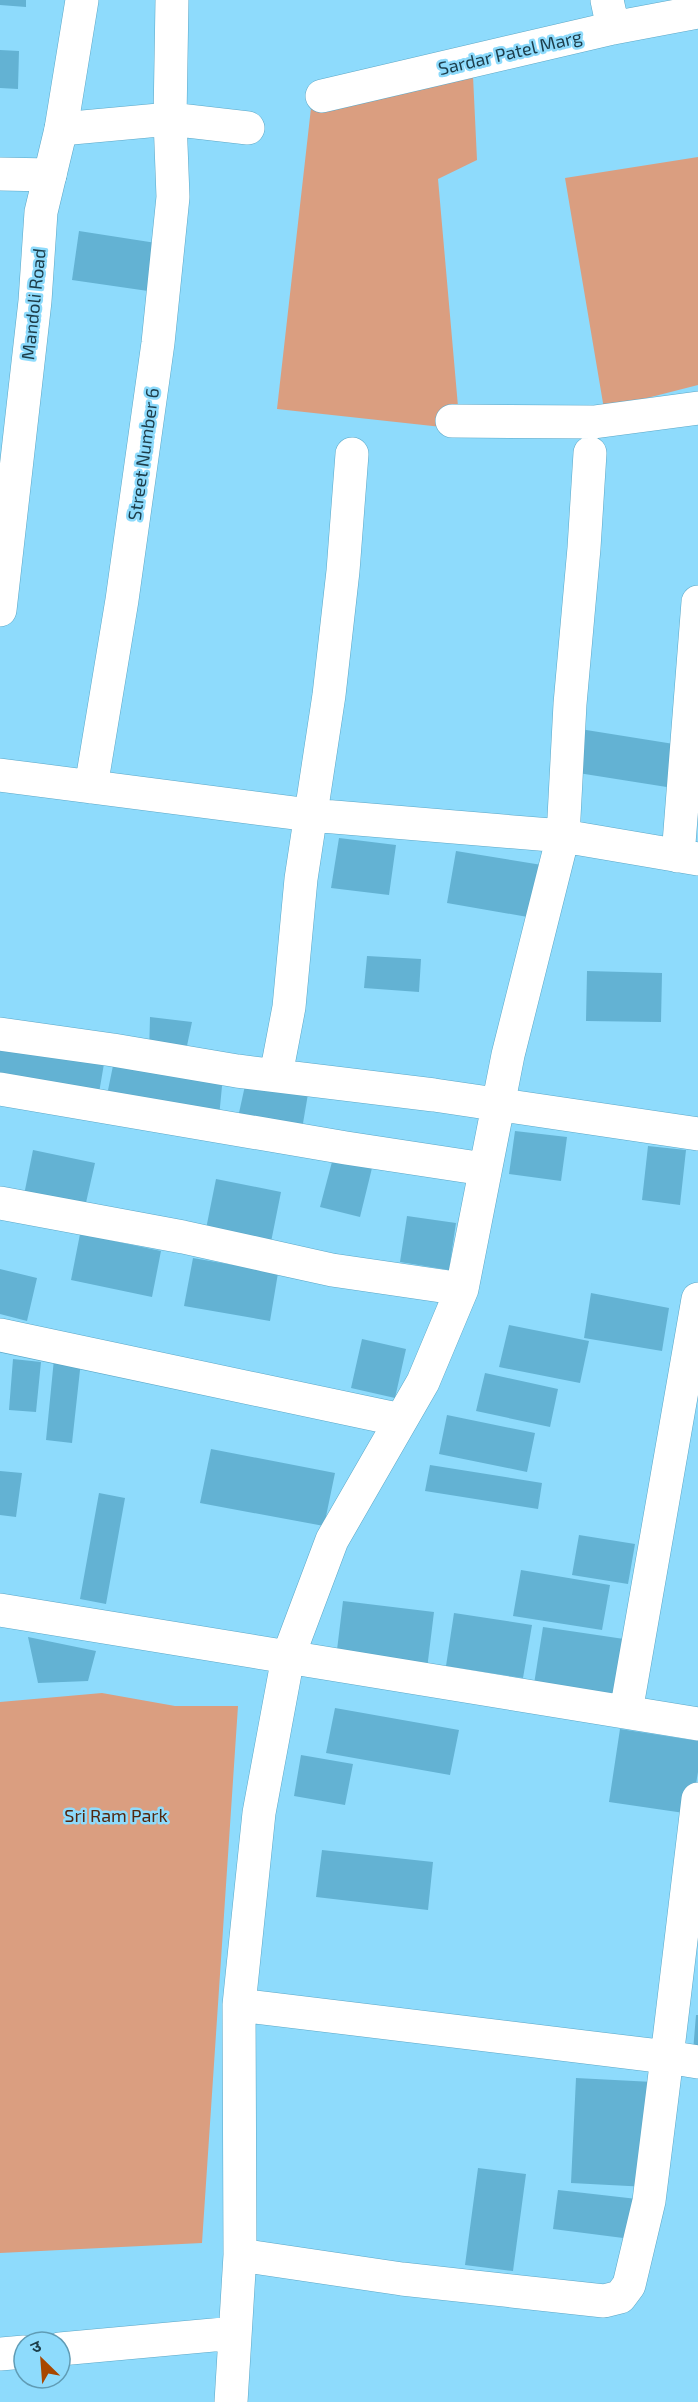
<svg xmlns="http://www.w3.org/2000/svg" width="698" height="2402" viewBox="0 0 698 2402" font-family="'Exo 2','Noto Sans Devanagari',sans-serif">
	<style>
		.green { fill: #da9e80 }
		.building { fill: #63b2d3 }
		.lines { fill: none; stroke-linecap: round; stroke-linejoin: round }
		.minor-casing { stroke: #5ba7c7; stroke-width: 34 }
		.tertiary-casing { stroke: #5ba7c7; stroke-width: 34 }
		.minor { stroke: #fff; stroke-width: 33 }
		.tertiary { stroke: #fff; stroke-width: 33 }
		.labels { text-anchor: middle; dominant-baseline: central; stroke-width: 5; stroke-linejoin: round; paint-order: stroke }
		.street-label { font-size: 18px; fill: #1c3d4a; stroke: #8edbfc }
		.park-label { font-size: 18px; fill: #51260e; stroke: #8edbfc }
	</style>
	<rect width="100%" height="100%" fill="#8edbfc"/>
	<path class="green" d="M473,76L477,160L438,179L460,429L277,409L311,108Z
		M698,157V385L604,409L565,178Z
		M102,1693L175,1706H238L202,2243L0,2253V1702Z"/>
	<path class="building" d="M0,0H26V7L0,5Z
		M0,50L19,51L18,89L0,88Z
		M79,231L156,243L148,291L72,280Z
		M580,729L680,745L673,788L572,772Z
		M339,838L396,845L389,895L331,888Z
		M456,851L548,866L539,919L447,903Z
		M367,956L421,959L419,992L364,988Z
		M587,971L662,973L661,1022L586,1021Z
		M150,1017L192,1022L184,1060L149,1054Z
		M0,1040L106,1052L99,1093L0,1080Z
		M115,1056L223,1076L219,1117L107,1095Z
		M246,1081L309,1088L301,1135L237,1122Z
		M515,1131L567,1137L561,1181L509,1174Z
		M648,1146L686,1150L680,1205L642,1200Z
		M33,1150L95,1163L85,1207L24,1195Z
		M333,1158L372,1168L360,1217L320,1207Z
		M216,1179L281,1192L271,1242L206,1229Z
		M407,1216L456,1223L449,1270L400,1262Z
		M80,1234L161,1251L152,1297L71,1280Z
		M193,1258L278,1273L270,1321L184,1306Z
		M0,1269L37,1278L27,1321L0,1314Z
		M591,1293L669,1308L662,1351L584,1338Z
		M509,1325L589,1341L580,1383L499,1367Z
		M362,1339L406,1349L395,1398L351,1388Z
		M13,1359L41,1362L36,1412L9,1410Z
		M54,1359L81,1361L72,1443L46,1440Z
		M485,1373L558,1389L550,1427L476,1411Z
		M447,1415L535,1433L527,1472L439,1454Z
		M211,1449L335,1473L324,1526L200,1503Z
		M430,1465L542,1483L538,1509L425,1491Z
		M0,1471L22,1473L16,1517L0,1515Z
		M99,1493L125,1498L106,1604L80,1599Z
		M579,1535L635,1544L628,1584L572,1575Z
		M521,1570L610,1585L602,1630L513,1616Z
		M343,1601L434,1612L427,1669L336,1658Z
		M454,1613L532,1625L523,1678L446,1666Z
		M543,1627L624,1639L615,1696L534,1684Z
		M28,1637L96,1651L88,1681L38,1683Z
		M335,1708L459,1730L450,1775L326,1753Z
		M620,1729L698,1741V1772L691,1814L609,1802Z
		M301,1755L353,1764L345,1805L294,1796Z
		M322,1850L433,1862L428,1910L316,1897Z
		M696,2015H698V2052L693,2051Z
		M576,2078L653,2082L648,2187L571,2183Z
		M478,2168L526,2174L513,2271L465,2265Z
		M558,2190L637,2199L631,2239L553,2229Z"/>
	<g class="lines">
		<defs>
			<path id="minor" d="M607,0L613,28
				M322,96L613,28L698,12
				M61,129L170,119L248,128
				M0,174L50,175
				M452,421L594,422L698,408
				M0,775L310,815L563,836L698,859
				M91,787L122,600L158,343L173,197L170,119L172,0
				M678,856L698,602
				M0,1034L113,1050L237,1071L434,1095L698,1134
				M276,1075L289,1007L301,879L329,695L343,571L352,454
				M0,1089L346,1148L484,1169
				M0,1203L183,1237L332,1270L462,1289
				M0,1335L401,1420
				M0,1610L698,1724
				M626,1712L698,1299
				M239,2005L667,2057L698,1799
				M240,2255L402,2279L604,2301L620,2297L629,2285L649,2201L667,2057L698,2062
				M60,2349L235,2333
				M0,2354L24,2352
				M231,2402L240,2255L239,2005L259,1813L288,1657L332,1540L423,1382L462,1289L508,1055L563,836L570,704L584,548L590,453"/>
			<path id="tertiary" d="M0,610L35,301L41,212L61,129L82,0"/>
		</defs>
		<use href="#minor" class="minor-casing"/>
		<use href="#tertiary" class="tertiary-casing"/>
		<use href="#minor" class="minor"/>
		<use href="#tertiary" class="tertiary"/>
	</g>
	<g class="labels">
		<g class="street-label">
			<text transform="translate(510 52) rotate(-13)">Sardar Patel Marg</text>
			<text transform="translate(33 304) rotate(-84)">Mandoli Road</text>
			<text transform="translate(143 454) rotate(-82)">Street Number 6</text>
		</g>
		<g class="park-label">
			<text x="116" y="1815">Sri Ram Park</text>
		</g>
	</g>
	<g transform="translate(42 2360) rotate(335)"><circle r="28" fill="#8edbfc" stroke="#609cb5" stroke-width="1.5"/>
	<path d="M0-4.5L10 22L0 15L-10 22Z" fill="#a84700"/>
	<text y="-9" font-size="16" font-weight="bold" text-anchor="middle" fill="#1c3d4a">उ</text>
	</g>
</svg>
